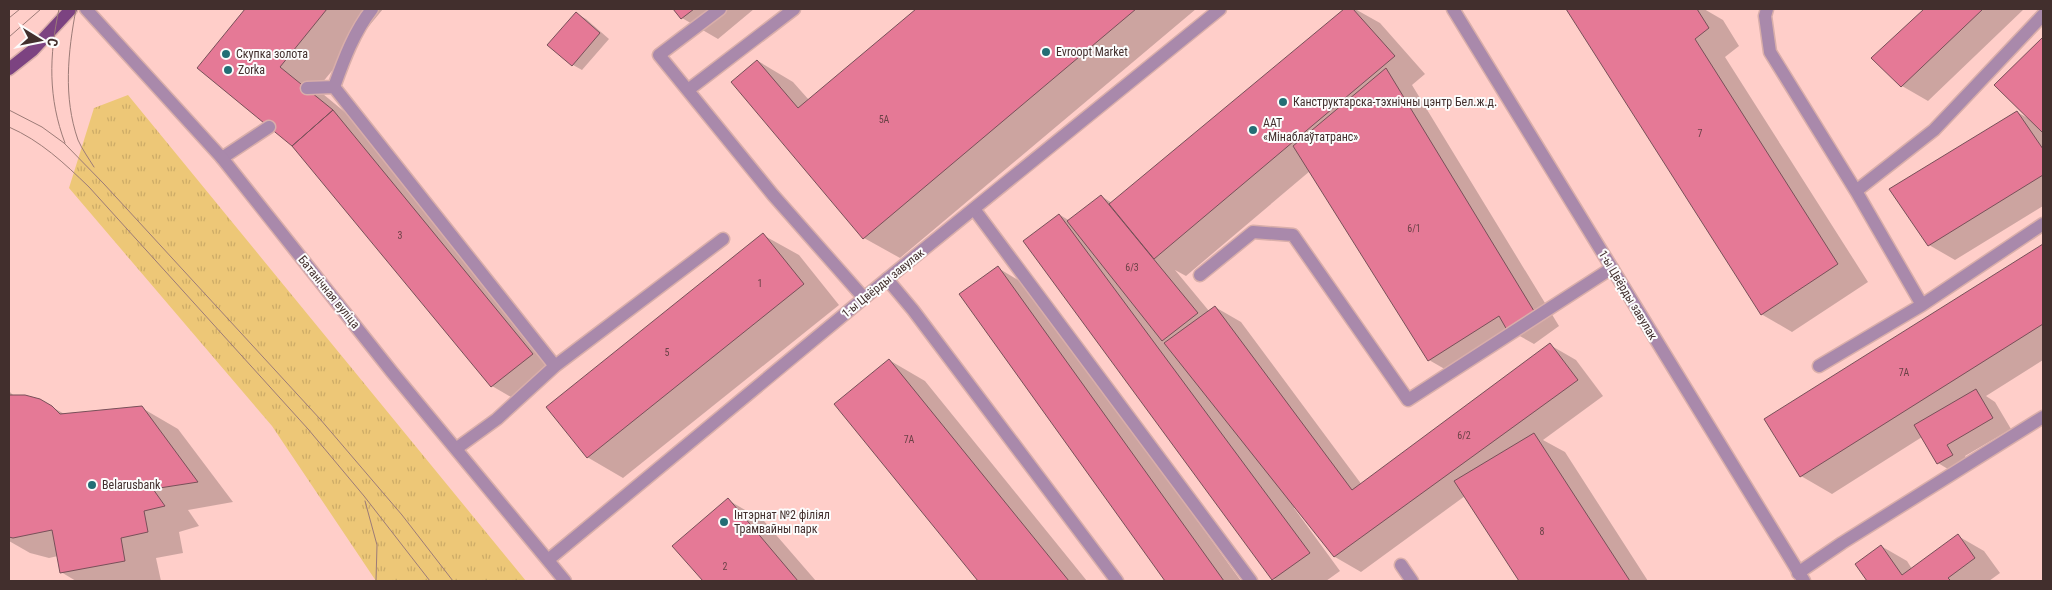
<svg xmlns="http://www.w3.org/2000/svg" width="2052" height="590" viewBox="0 0 2052 590" font-family="'Roboto Condensed',sans-serif">
	<style>
		.grass { fill: url(#grass-tufts) }
		.shadow { fill: #0003 }
		.building { fill: #e57996; stroke: #785059 }
		.lines { fill: none; stroke-linecap: round; stroke-linejoin: round }
		.lane-casing { stroke: #d9aeaa; stroke-width: 15 }
		.street-casing { stroke: #d9aeaa; stroke-width: 15 }
		.primary-casing { stroke: #d9aeaa; stroke-width: 15 }
		.lane { stroke: #a989ab; stroke-width: 12 }
		.street { stroke: #a989ab; stroke-width: 12 }
		.primary { stroke: #7c4381; stroke-width: 12 }
		.tram { stroke: #9c7b77; stroke-width: 1 }
		.poi-dot { fill: #236e75; stroke: #fcfcfc; stroke-width: 2 }
		.labels { text-anchor: middle; dominant-baseline: central; stroke-width: 4; stroke-linejoin: round; paint-order: stroke }
		.number-label { font-size: 10px; fill: #6b4247 }
		.poi-label { font-size: 12px; fill: #422f2d; stroke: #fcfcfc; text-anchor: start }
		.street-label { font-size: 12px; fill: #422f2d; stroke: #fcfcfc }
	</style>
	<defs>
		<pattern id="grass-tufts" width="24" height="20" patternUnits="userSpaceOnUse" patternTransform="scale(1.25)"><rect width="24" height="20" fill="#edc777"/><path d="M3 7l-1-3M5 7V3M7 7l1-3M15 17l-1-3M17 17v-4M19 17l1-3" fill="none" stroke="#ccab67"/></pattern>
	</defs>
	<rect width="100%" height="100%" fill="#ffcec9"/>
	<path class="grass" d="M128,95L526,581H376L272,426L69,188L94,108Z"/>
	<path class="shadow" d="M247,9H383L317,89L370,133L558,369L518,401L492,386L293,145L198,68Z
		M674,9H754L718,39L682,18Z
		M918,9H1196L900,258L864,238L758,61L793,82L809,100Z
		M1345,9H1355L1380,23L1425,74L1412,85L1559,326L1534,344L1518,335L1455,375L1429,360L1310,171L1186,276L1175,270L1209,311L1215,307L1241,322L1362,485L1550,345L1576,360L1603,396L1543,440L1565,452L1648,581H1521L1465,496L1361,572L1335,557L1295,507L1294,508L1340,571L1326,581H1278L1273,579L1060,215L1070,221L1101,196L1112,203Z
		M1567,9H1704L1723,20L1739,46L1725,57L1868,282L1792,332L1761,314Z
		M1926,9H2024L1928,101L1902,86L1873,58Z
		M576,13L586,19L609,39L582,70L573,65Z
		M2043,39V206L1955,260L1929,245L2017,112L2031,120L1996,85Z
		M763,235L799,255L839,305L623,478L587,457Z
		M2043,246V360L1986,396L1995,402L2011,429L1965,456L1971,466L1956,474L1938,463L1922,437L1832,494L1801,476L1766,420Z
		M998,268L1028,286L1241,581H1167L961,295Z
		M889,360L925,381L1087,581H979L836,404Z
		M9,391L14,396L40,400L66,415L142,408L178,429L233,502L188,510L199,526L179,532L183,553L156,558L161,581H76L61,572L58,556L49,558L30,553L9,541Z
		M728,500L764,521L816,581H704L674,546Z
		M1958,536L1984,551L2000,573L1989,581H1869L1857,564L1881,546L1907,561L1912,569Z"/>
	<path class="building" d="M245,9H327L280,67L333,110L292,146L197,68Z
		M673,9H694L681,19Z
		M916,9H1136L863,239L731,82L757,60L798,108Z
		M1344,9H1353L1395,56L1154,259L1109,204Z
		M1566,9H1697L1709,28L1695,39L1838,264L1761,315Z
		M1924,9H1983L1901,87L1871,58Z
		M576,12L600,33L572,66L547,45Z
		M2043,37V133L1994,85Z
		M1386,68L1534,311L1507,330L1499,316L1428,361L1293,146Z
		M333,110L533,354L491,387L292,146Z
		M2017,111L2043,149V175L1928,246L1889,189Z
		M1101,195L1198,313L1162,341L1067,221Z
		M1059,214L1310,553L1272,580L1023,241Z
		M763,233L804,284L587,458L546,407Z
		M2043,244V324L1800,477L1764,419Z
		M998,266L1224,581H1165L959,294Z
		M1215,306L1352,490L1550,343L1578,380L1334,557L1164,343Z
		M889,359L983,475L1069,581H978L834,404Z
		M1976,389L1993,418L1947,445L1953,455L1937,464L1914,425Z
		M9,395H25L40,399L52,406L60,414L142,406L198,482L153,489L165,506L144,511L148,532L121,538L125,561L60,573L52,530L13,538L9,537Z
		M1534,433L1630,581H1519L1454,481Z
		M728,498L798,581H703L672,546Z
		M1958,534L1975,558L1948,578L1951,581H1867L1855,564L1881,545L1902,575Z"/>
	<g class="lines">
		<defs>
			<path id="lane" d="M372,9C354,32 344,59 334,87L555,366
				M720,9L659,55L773,195L864,298
				M1767,9L1765,16L1770,52L1856,191L1922,305
				M307,88L334,87
				M688,90L794,9
				M222,158L269,127
				M1856,191L1934,130L2043,15
				M974,209L1251,581
				M1200,275L1253,232L1293,235L1408,400L1612,268
				M887,279L913,310L1117,581
				M1819,366L1922,305L2043,224
				M457,448L497,419L555,366L723,239
				M1401,565L1412,581
				M1798,573L1842,543L2043,417"/>
			<path id="street" d="M86,9L222,158L392,372L565,581
				M1453,9L1804,581
				M548,560L887,279L1220,9"/>
			<path id="primary" d="M9,69L33,50L71,9"/>
		</defs>
		<use href="#lane" class="lane-casing"/>
		<use href="#street" class="street-casing"/>
		<use href="#primary" class="primary-casing"/>
		<use href="#lane" class="lane"/>
		<use href="#street" class="street"/>
		<use href="#primary" class="primary"/>
		<path class="tram" d="M59,9C49,56 48,98 65,143
			M76,9C68,52 63,97 78,140C82,149 89,159 94,167
			M9,18L20,9
			M9,37L41,9
			M9,110L42,127L64,143L104,184L320,419L402,515L453,581
			M9,127C41,141 64,163 89,187L308,429L364,496L430,581
			M365,501L377,545L376,581"/>
	</g>
	<g class="poi-dot">
		<circle cx="1046" cy="52" r="5"/>
		<circle cx="226" cy="54" r="5"/>
		<circle cx="228" cy="70" r="5"/>
		<circle cx="1283" cy="102" r="5"/>
		<circle cx="1253" cy="130" r="5"/>
		<circle cx="92" cy="485" r="5"/>
		<circle cx="724" cy="522" r="5"/>
	</g>
	<g class="labels">
		<g class="number-label">
			<text x="884" y="119">5А</text>
			<text x="1700" y="133">7</text>
			<text x="1414" y="228">6/1</text>
			<text x="400" y="235">3</text>
			<text x="1132" y="267">6/3</text>
			<text x="760" y="283">1</text>
			<text x="667" y="352">5</text>
			<text x="1904" y="372">7А</text>
			<text x="1464" y="435">6/2</text>
			<text x="909" y="439">7А</text>
			<text x="1542" y="531">8</text>
			<text x="725" y="566">2</text>
		</g>
		<g class="poi-label">
			<text x="1056" y="52">Evroopt Market</text>
			<text x="236" y="54">Скупка золота</text>
			<text x="238" y="70">Zorka</text>
			<text x="1293" y="102">Канструктарска-тэхнічны цэнтр Бел.ж.д.</text>
			<text x="1263" y="123">ААТ<tspan x="1263" dy="14">«Мінаблаўтатранс»</tspan></text>
			<text x="102" y="485">Belarusbank</text>
			<text x="734" y="515">Інтэрнат №2 філіял<tspan x="734" dy="14">Трамвайны парк</tspan></text>
		</g>
		<g class="street-label">
			<text transform="translate(883 283) rotate(-39)">1-ы Цвёрды завулак</text>
			<text transform="translate(329 292) rotate(51)">Батанічная вуліца</text>
			<text transform="translate(1628 295) rotate(59)">1-ы Цвёрды завулак</text>
		</g>
	</g>
	<rect width="2052" height="590" fill="none" stroke="#422f2d" stroke-width="20"/>
	<g transform="translate(40 40) rotate(100)" stroke="#fcfcfc" stroke-width="4" paint-order="stroke">
	<path d="M0-4L9 19L0 12L-9 19Z" fill="#422f2d"/>
	<text y="-8" font-size="14" font-weight="bold" text-anchor="middle" fill="#422f2d">С</text>
	</g>
</svg>
